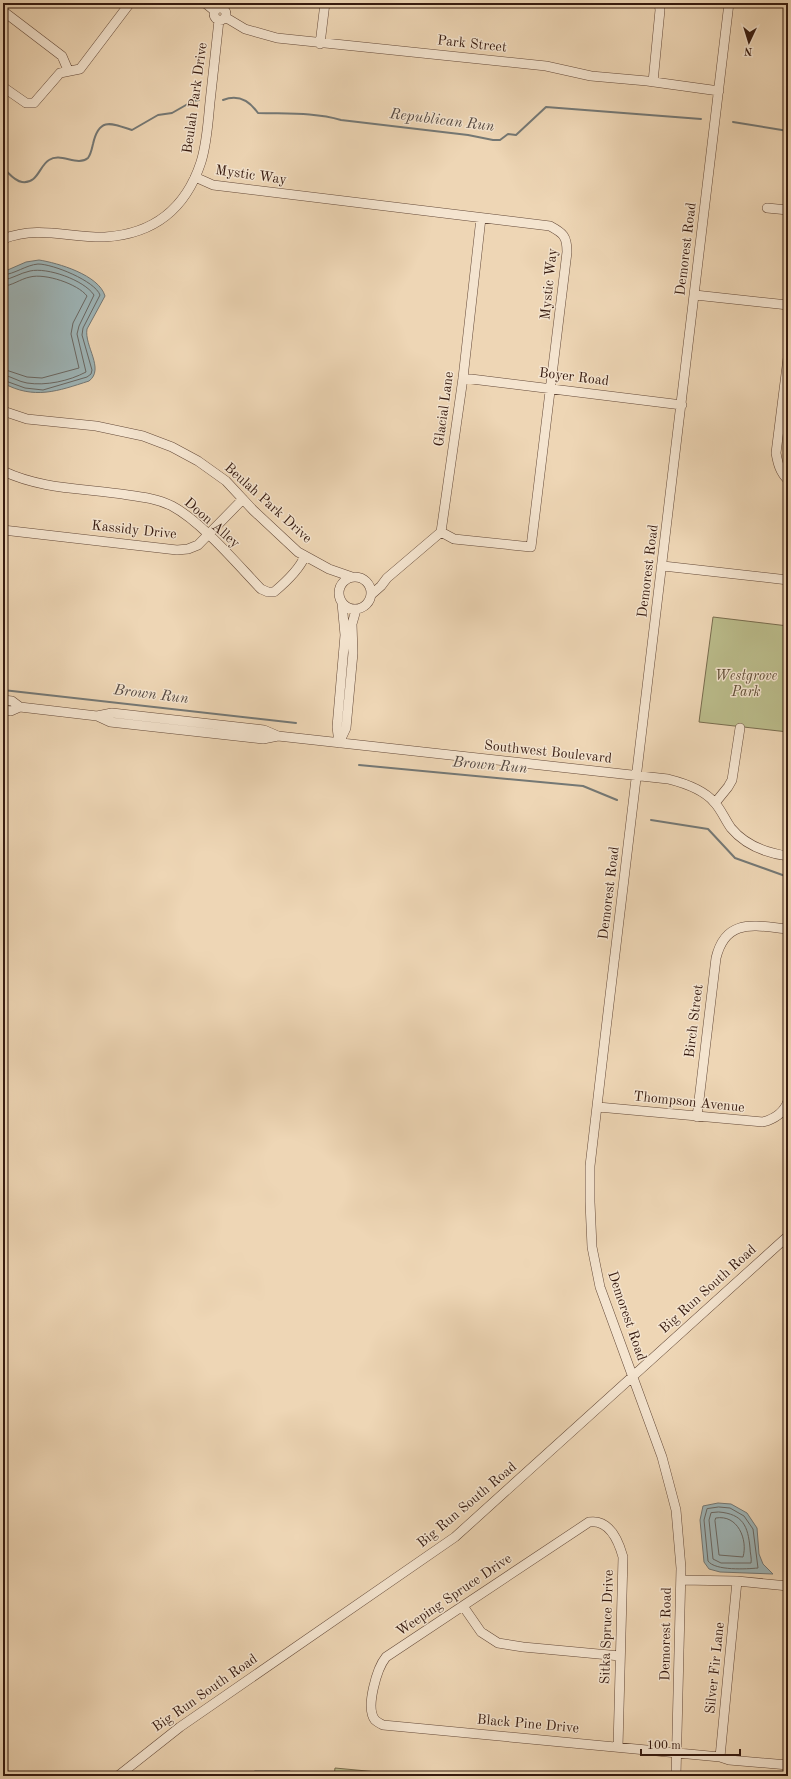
<svg xmlns="http://www.w3.org/2000/svg" width="791" height="1779" viewBox="0 0 791 1779" font-family="'Old Standard TT',serif">
	<style>
		.green { fill: #bbbd8c; stroke: #786c4e }
		.water { fill: #9eb6b9; stroke: #747875 }
		.lines { fill: none; stroke-linecap: round; stroke-linejoin: round }
		.shore { stroke: #6a6864; stroke-width: 1 }
		.stream { stroke: #747875; stroke-width: 2 }
		.minor-casing { stroke: #644938; stroke-width: 10 }
		.minor { stroke: #f4e4cf; stroke-width: 9 }
		.labels { text-anchor: middle; dominant-baseline: central; stroke-width: 3; stroke-linejoin: round; paint-order: stroke }
		.street-label { font-size: 14px; fill: #361a0f; stroke: #f4e4cf }
		.park-label { font-size: 14px; font-style: italic; fill: #5e4b34; stroke: #f4e4cf }
		.water-label { font-size: 15px; font-style: italic; fill: #554942; stroke: #f4e4cf }
	</style>
	<rect width="100%" height="100%" fill="#eed6b5"/>
	<filter id="stains"><feTurbulence type="fractalNoise" baseFrequency=".005" numOctaves="4"/><feColorMatrix values="0 0 0 0 .2 0 0 0 0 .09 0 0 0 0 .02 0 0 0 .5 -.17"/></filter>
	<radialGradient id="worn" r=".72"><stop offset=".6" stop-color="#630" stop-opacity="0"/><stop offset="1" stop-color="#630" stop-opacity=".3"/></radialGradient>
	<path class="green" d="M713,617L788,626V732L699,722Z
		M335,1768L420,1776H334Z"/>
	<path class="water" d="M39,260C58,263 99,275 105,296L87,329C84,346 105,369 89,381C58,391 34,400 3,383V272L26,262Z
		M718,1503L731,1504L747,1513L757,1528L759,1554L763,1564L773,1574L720,1572L709,1569L704,1562L700,1520L703,1506Z
		M255,1771H290L296,1776H242Z"/>
	<g class="lines">
		<path class="shore" d="M3,275C15,274 26,265 38,264C53,264 95,281 100,295L83,328L82,335L92,370L91,374L87,377L43,390L25,388L3,380
			M3,280C12,279 20,273 30,271C47,267 84,280 94,295L79,326L77,334L86,372C69,381 46,386 27,383C19,382 11,376 3,375
			M3,286C12,286 20,279 30,277C45,273 78,284 87,296L73,323L71,334L79,368L42,378L27,377L3,369
			M719,1507L730,1508L744,1516L753,1529L758,1568C747,1569 715,1571 708,1561L704,1520L707,1509Z
			M719,1512C743,1514 748,1526 750,1548C750,1553 752,1559 751,1563H721L713,1559L709,1520L711,1513Z
			M716,1518C738,1514 748,1540 743,1557L719,1555L715,1521Z"/>
		<path class="stream" d="M223,100C238,94 249,100 258,113C286,114 314,112 341,120L468,135L493,140H500L508,134L516,135L546,107L701,119
			M733,122L788,131
			M3,168C9,173 14,181 22,182C38,184 39,166 49,160C61,152 77,167 88,158C91,154 92,148 93,144C99,117 111,123 132,130L158,115L172,113L193,101L199,100
			M3,690L296,723
			M359,765L583,786L617,800
			M651,820L708,829L735,858L788,877"/>
		<defs>
			<path id="minor" d="M205,3L215,11
				M214 14a6 6 0 1 1 12 0a6 6 0 1 1-12 0Z
				M3,11L62,56L68,70
				M225,17L245,29L277,38L546,66L591,76L647,81L719,91
				M320,44L325,3
				M653,82L660,10L659,3
				M3,87L26,103H34L60,73L80,69L130,3
				M195,177L213,185L550,226C563,233 567,236 567,252L531,547L454,539L441,532
				M767,208L788,210
				M3,239C39,225 69,238 105,237C154,234 186,208 201,162C207,143 208,122 210,102C213,75 216,47 219,20
				M695,295L788,305
				M788,358L776,453C778,464 780,472 788,480
				M463,378L682,405
				M3,411L27,419L96,426L143,436L172,447L198,461L226,481L253,510L298,552L329,569L352,577
				M3,471C43,490 85,488 128,495C143,497 158,499 172,506C202,522 237,564 261,589L268,592H274C286,582 299,570 305,556
				M3,530L177,550L188,549L198,545L243,499
				M663,566L788,580
				M339 593a16 16 0 1 1 32 0a16 16 0 1 1-32 0Z
				M372,594L381,586L387,578L441,532L463,378L481,218
				M3,700L12,701L20,707
				M3,710L11,711L20,707L97,716L110,722L263,739L278,736
				M97,716L112,713L264,730L278,736L668,779C684,783 703,789 714,802C721,809 725,820 731,828C745,845 766,853 788,856
				M339,743L337,727L345,635L342,603
				M339,743L346,728L353,653L352,624L356,610
				M715,803L728,787L732,780L740,728
				M598,1107L763,1122C774,1119 784,1113 788,1101
				M697,1117L716,958C726,917 755,926 788,929
				M681,1580L737,1581L788,1586
				M463,1606L481,1632L498,1643L523,1647L620,1656
				M618,1747L623,1557C618,1539 609,1519 589,1522L386,1657C377,1668 365,1708 375,1720C377,1722 381,1724 383,1725L720,1757L729,1760L788,1765
				M720,1757L737,1581
				M118,1776L180,1727L455,1537L788,1236
				M676,1776L681,1568L676,1510L662,1457L600,1287L592,1247L590,1202V1166L606,1029L729,3"/>
		</defs>
		<use href="#minor" class="minor-casing"/>
		<use href="#minor" class="minor"/>
	</g>
	<g class="labels">
		<g class="street-label">
			<text transform="translate(472 44) rotate(6)">Park Street</text>
			<text transform="translate(195 98) rotate(-82)">Beulah Park Drive</text>
			<text transform="translate(251 175) rotate(8)">Mystic Way</text>
			<text transform="translate(686 249) rotate(-83)">Demorest Road</text>
			<text transform="translate(549 284) rotate(-84)">Mystic Way</text>
			<text transform="translate(574 377) rotate(7)">Boyer Road</text>
			<text transform="translate(444 409) rotate(-82)">Glacial Lane</text>
			<text transform="translate(268 503) rotate(42)">Beulah Park Drive</text>
			<text transform="translate(212 523) rotate(41)">Doon Alley</text>
			<text transform="translate(134 530) rotate(6)">Kassidy Drive</text>
			<text transform="translate(648 571) rotate(-83)">Demorest Road</text>
			<text transform="translate(548 752) rotate(6)">Southwest Boulevard</text>
			<text transform="translate(609 893) rotate(-83)">Demorest Road</text>
			<text transform="translate(694 1021) rotate(-83)">Birch Street</text>
			<text transform="translate(689 1102) rotate(6)">Thompson Avenue</text>
			<text transform="translate(708 1289) rotate(-42)">Big Run South Road</text>
			<text transform="translate(627 1316) rotate(71)">Demorest Road</text>
			<text transform="translate(467 1505) rotate(-40)">Big Run South Road</text>
			<text transform="translate(454 1595) rotate(-34)">Weeping Spruce Drive</text>
			<text transform="translate(607 1627) rotate(-88)">Sitka Spruce Drive</text>
			<text transform="translate(666 1634) rotate(-89)">Demorest Road</text>
			<text transform="translate(715 1668) rotate(-84)">Silver Fir Lane</text>
			<text transform="translate(205 1693) rotate(-35)">Big Run South Road</text>
			<text transform="translate(528 1724) rotate(5)">Black Pine Drive</text>
		</g>
		<g class="park-label">
			<text x="746" y="676">Westgrove<tspan x="746" dy="16">Park</tspan></text>
		</g>
		<g class="water-label">
			<text transform="translate(442 121) rotate(7)">Republican Run</text>
			<text transform="translate(151 695) rotate(7)">Brown Run</text>
			<text transform="translate(490 766) rotate(5)">Brown Run</text>
		</g>
	</g>
	<rect width="791" height="1779" fill="none" stroke="#eed6b5" stroke-width="16"/>
	<rect x="4" y="4" width="783" height="1771" fill="none" stroke="#361a0f" stroke-width="2"/>
	<rect x="8" y="8" width="775" height="1763" fill="none" stroke="#361a0f"/>
	<g transform="translate(749 42) rotate(184)" stroke="#f4e4cf" stroke-width="3" paint-order="stroke">
	<path d="M0-3L7 15L0 10L-7 15Z" fill="#361a0f"/>
	<text y="-6" font-size="11" font-weight="bold" text-anchor="middle" fill="#361a0f">N</text>
	</g>
	<path d="M641 1749v6h99v-6" fill="none" stroke="#361a0f" stroke-width="2"/>
	<text x="647" y="1749" font-size="12" fill="#361a0f" stroke="#f4e4cf" stroke-width="3" paint-order="stroke">100 m</text>
	<rect width="100%" height="100%" filter="url(#stains)"/>
	<rect width="100%" height="100%" fill="url(#worn)"/>
</svg>
